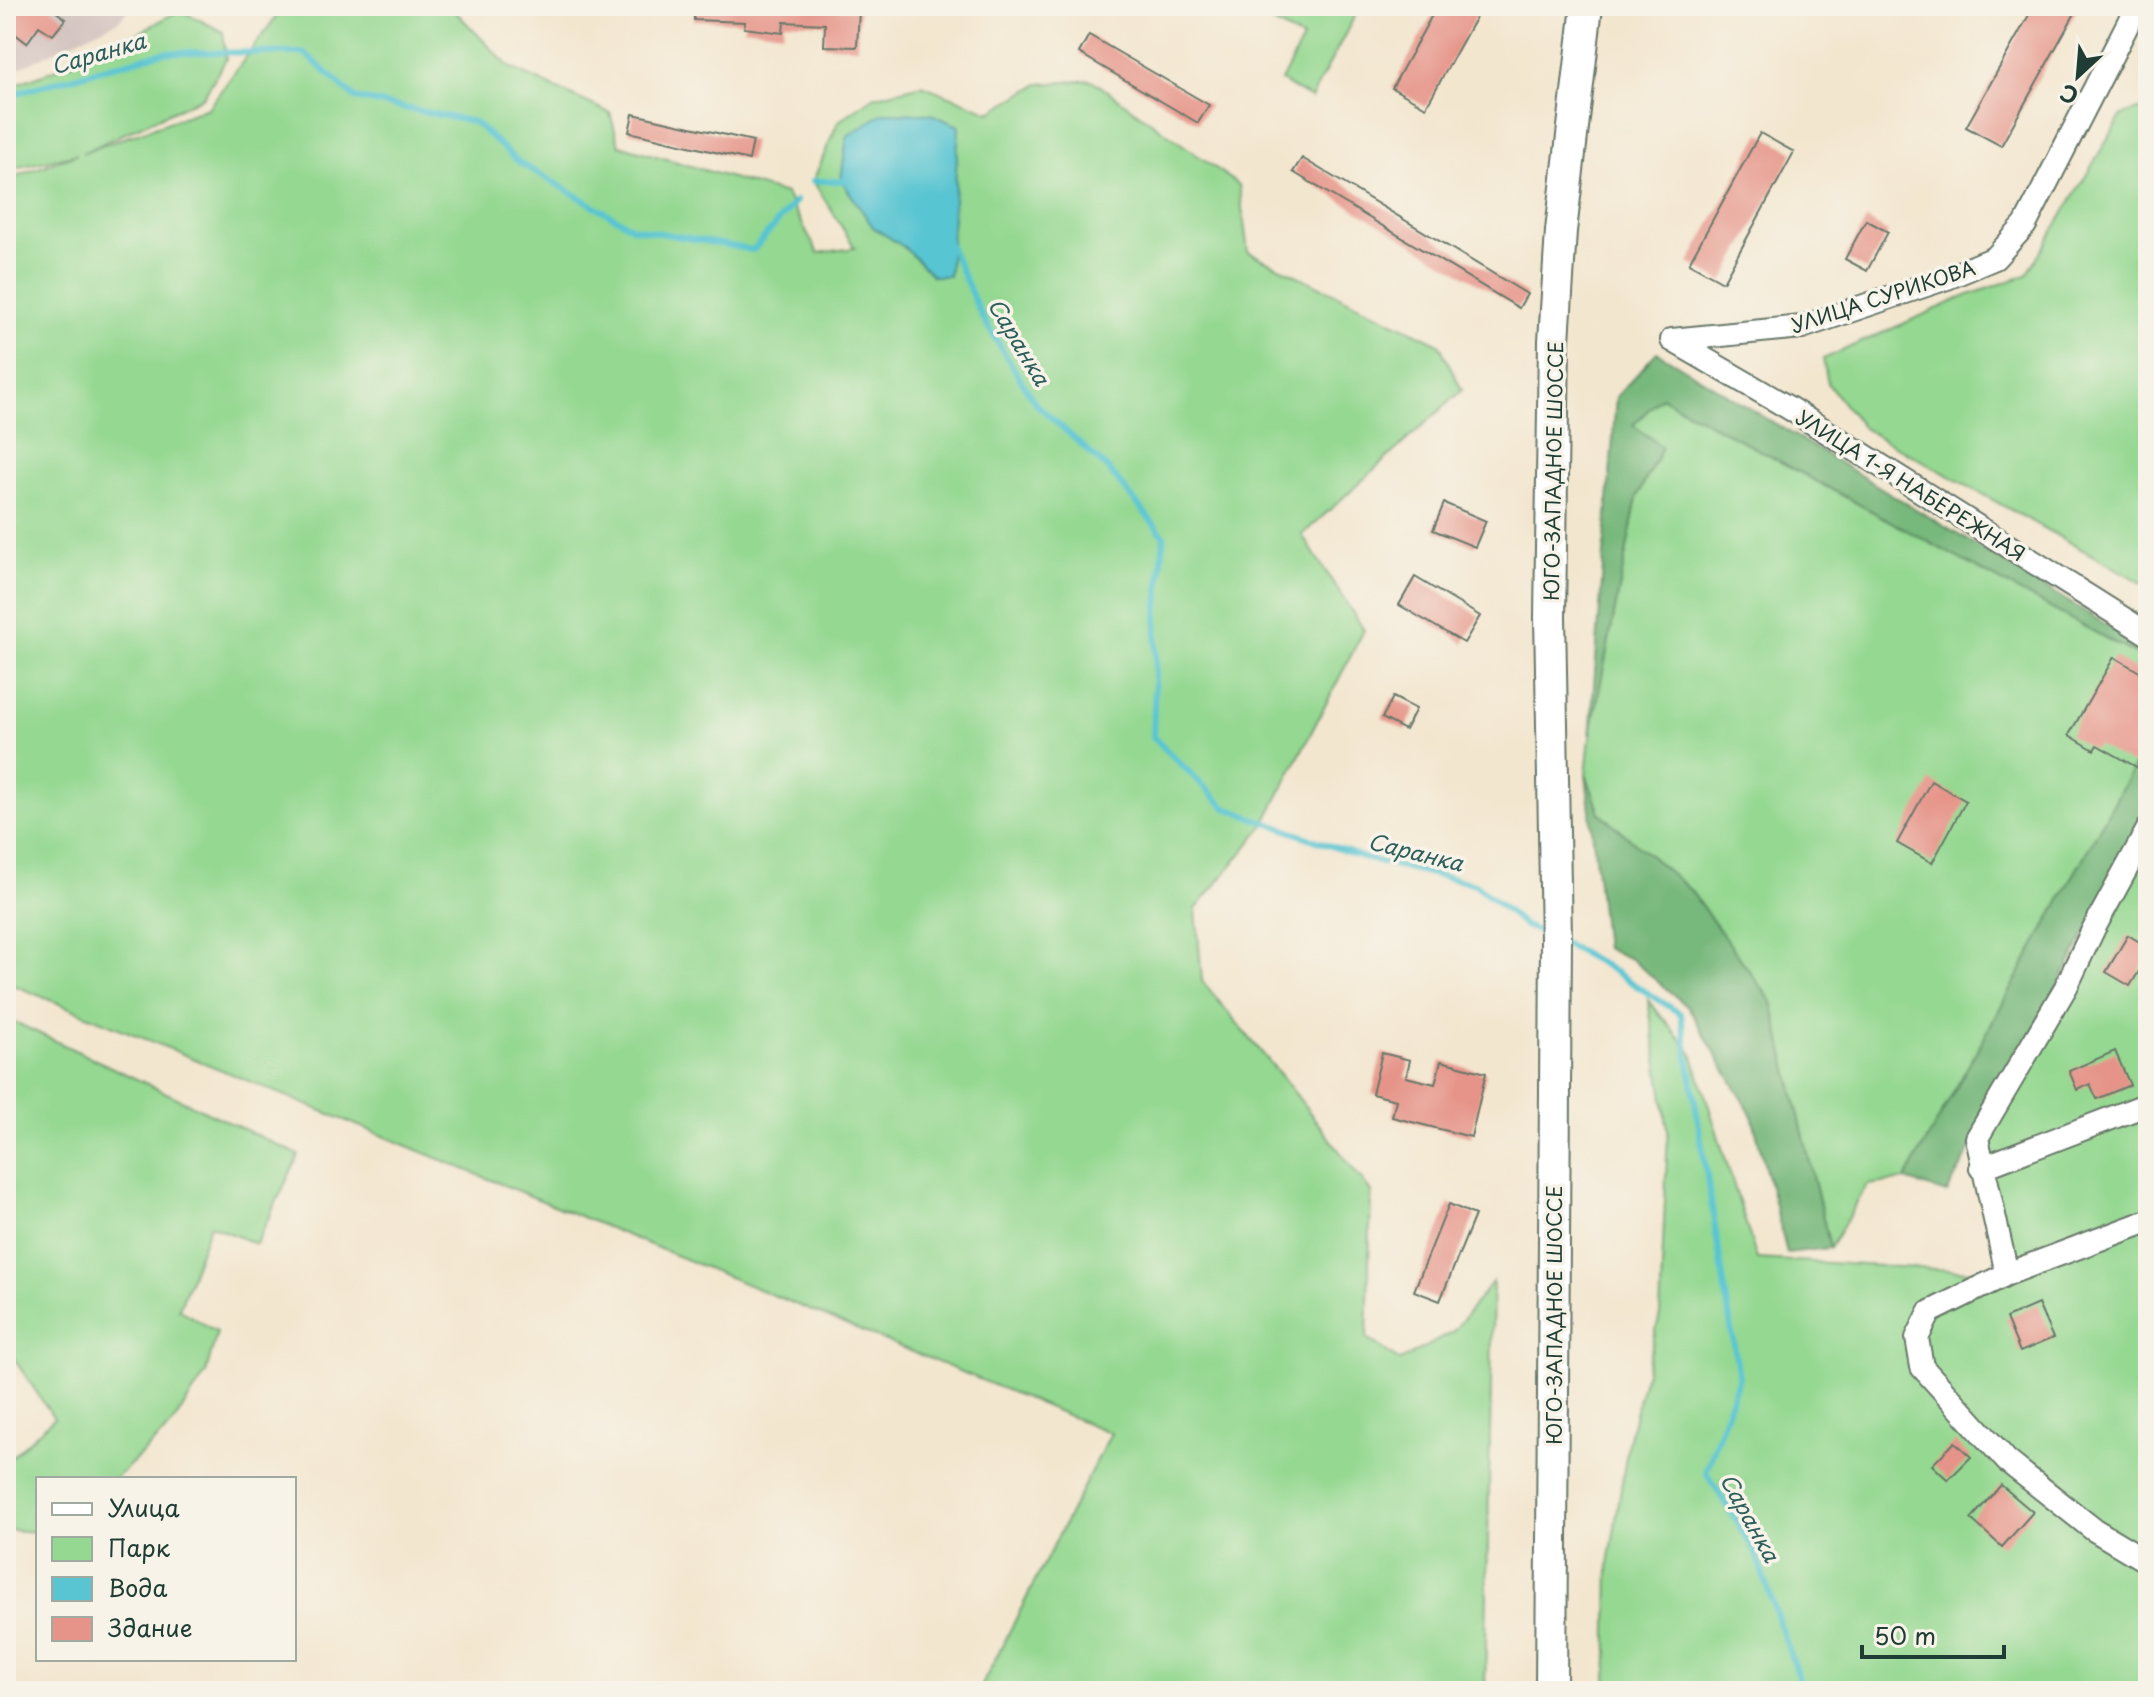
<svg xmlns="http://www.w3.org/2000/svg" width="2154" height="1697" viewBox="0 0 2154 1697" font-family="'Playpen Sans',sans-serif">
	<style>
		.industrial { fill: #d1c0bd }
		.green { fill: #94d891; stroke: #5a8a62; stroke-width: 2; fill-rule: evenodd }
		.forest { fill: #77b87b; stroke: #4b7a58; stroke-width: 2 }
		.water { fill: #59c5d2; stroke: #3c8183; stroke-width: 2 }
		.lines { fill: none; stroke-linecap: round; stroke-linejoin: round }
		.stream { stroke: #59c5d2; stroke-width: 6 }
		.building { fill: #e69489 }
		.street-casing { stroke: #69786a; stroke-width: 26 }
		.secondary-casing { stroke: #69786a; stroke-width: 34 }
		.street { stroke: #fff; stroke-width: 22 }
		.secondary { stroke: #fff; stroke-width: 30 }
		.labels { text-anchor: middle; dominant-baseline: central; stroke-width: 7; stroke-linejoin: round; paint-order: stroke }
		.street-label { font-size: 20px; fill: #1f3d34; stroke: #f7f3e8 }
		.water-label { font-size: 22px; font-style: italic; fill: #2e5f5c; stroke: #f7f3e8 }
	</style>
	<rect width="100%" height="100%" fill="#f7f3e8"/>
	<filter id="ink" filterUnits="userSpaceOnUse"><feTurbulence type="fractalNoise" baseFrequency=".0125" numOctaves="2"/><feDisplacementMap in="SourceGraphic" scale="16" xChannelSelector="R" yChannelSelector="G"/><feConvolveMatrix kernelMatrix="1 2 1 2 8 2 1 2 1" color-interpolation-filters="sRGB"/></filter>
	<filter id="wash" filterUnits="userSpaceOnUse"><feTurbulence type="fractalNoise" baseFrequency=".006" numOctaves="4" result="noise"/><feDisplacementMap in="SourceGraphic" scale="32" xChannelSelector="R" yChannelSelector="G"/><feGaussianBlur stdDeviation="1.8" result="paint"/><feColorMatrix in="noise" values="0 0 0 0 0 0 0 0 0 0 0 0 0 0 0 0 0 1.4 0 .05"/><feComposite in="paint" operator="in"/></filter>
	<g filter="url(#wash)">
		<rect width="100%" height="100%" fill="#f3e6cf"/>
		<path class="industrial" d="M6,6H132L118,21L6,74Z"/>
		<path class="green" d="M298,6H450L509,67L610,113L619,145L786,194L818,253L855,248L813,181L838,122L873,97L922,85L990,112L1039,84L1092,80L1239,185L1248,252L1439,344L1462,390L1302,535L1364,630L1262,828L1196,909L1202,981L1283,1078L1371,1192L1367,1338L1400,1361L1453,1332L1493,1281L1485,1691H979L1111,1433L6,982V180L77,154L6,170V88L110,49L180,10L223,32L226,59L203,97L82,153L208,108L279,13ZM958,126L949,275L933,276L904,247L873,227Z
			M1279,6H1351L1358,10L1311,98L1281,81L1303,39L1270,21Z
			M2148,107V586L1863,428L1828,384L1823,359L1966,296L2027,275L2122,115Z
			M1661,397L2148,661V741L1905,1180L1867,1185L1830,1248L1772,1002L1690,890L1600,813L1586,774L1590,738L1637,497L1662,447L1633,425Z
			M2148,829V1691H1607L1609,1564L1629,1438L1660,1315L1668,1131L1648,1000L1692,1053L1757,1259L2006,1273L1977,1138Z
			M6,1018L299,1155L256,1244L210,1225L179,1309L217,1332L206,1373L171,1426L115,1479H38V1532L10,1530L6,1526V1462L54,1418L6,1347Z"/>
		<path class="forest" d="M1657,352L2148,650V661L1661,397L1633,425L1662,447L1637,497L1590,738L1616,397Z
			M2148,741V817L1947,1193L1905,1180Z
			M1586,774L1600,813L1690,890L1772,1002L1830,1248L1787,1253L1752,1115L1688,1007L1631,959L1605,948Z"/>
		<path class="water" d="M883,113L931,114L959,126L949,276H933L904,247L873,227L841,180L847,136Z"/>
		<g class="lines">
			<path class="stream" d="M6,96L164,52L305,53L355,98L474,122L520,163L633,228L753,250L796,201
				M813,181H848
				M945,242L950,246L982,317L1035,403L1108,469L1164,536L1157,619L1153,737L1226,808L1367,859L1475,884L1525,926L1548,935
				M1565,944L1602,964L1681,1014L1739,1377L1706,1472L1755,1552L1803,1691"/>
		</g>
		<g id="blocks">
			<path class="building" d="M6,6H48L66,19L53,35L39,26L27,43L6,27Z
				M694,6H831V9L859,10L857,47L824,46L825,24L784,22L783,33L744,28L745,22L694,20Z
				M1437,6H1482L1426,107L1392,88Z
				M2034,6H2079L2001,146L1966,127Z
				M1089,35L1209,105L1198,123L1079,53Z
				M633,114L753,141L749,160L629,132Z
				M1760,133L1794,152L1723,282L1689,263Z
				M1302,158L1527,294L1519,308L1293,172Z
				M1866,220L1888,232L1867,271L1845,259Z
				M1444,503L1486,521L1475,547L1433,530Z
				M1415,577L1480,616L1464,643L1399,605Z
				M2114,657L2148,677V756L2140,769L2097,745L2094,750L2069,735Z
				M1393,697L1416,709L1405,730L1382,718Z
				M1931,781L1966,801L1932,863L1897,843Z
				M2128,935L2148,947V957L2130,986L2106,972Z
				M2115,1051L2130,1085L2097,1099L2090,1084L2077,1090L2069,1071Z
				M1382,1053L1410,1060L1406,1077L1435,1084L1441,1061L1486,1073L1471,1137L1392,1117L1396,1100L1372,1094Z
				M1449,1204L1475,1215L1440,1301L1414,1291Z
				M2038,1304L2053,1338L2020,1352L2006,1318Z
				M1955,1442L1971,1457L1948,1480L1932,1465Z
				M2001,1485L2033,1512L2002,1547L1971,1519Z"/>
		</g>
	</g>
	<g filter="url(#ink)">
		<use href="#blocks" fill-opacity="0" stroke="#69786a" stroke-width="2"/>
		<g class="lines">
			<defs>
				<path id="street" d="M1672,340L1802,327L1947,278L1995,258L2025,225L2137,6
					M1672,340L1789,408L2148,634
					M1981,1168L2148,1104
					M2148,1221L2007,1274L1930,1312L1917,1338L1922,1367L2007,1461L2093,1529L2148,1562
					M2007,1274L1977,1138L2066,987L2094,928L2148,829"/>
				<path id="secondary" d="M1551,1691L1556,939L1550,617L1554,341L1561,231L1587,6"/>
			</defs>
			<use href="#street" class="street-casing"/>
			<use href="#secondary" class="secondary-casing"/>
			<use href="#street" class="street"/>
			<use href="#secondary" class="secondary"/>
		</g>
	</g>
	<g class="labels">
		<g class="street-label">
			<text transform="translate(1883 296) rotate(-18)">УЛИЦА СУРИКОВА</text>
			<text transform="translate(1553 471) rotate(-89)">ЮГО-ЗАПАДНОЕ ШОССЕ</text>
			<text transform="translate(1911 485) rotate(32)">УЛИЦА 1-Я НАБЕРЕЖНАЯ</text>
			<text transform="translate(1554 1315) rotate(-90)">ЮГО-ЗАПАДНОЕ ШОССЕ</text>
		</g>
		<g class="water-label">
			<text transform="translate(98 52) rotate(-16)">Саранка</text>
			<text transform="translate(1020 341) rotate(59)">Саранка</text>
			<text transform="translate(1416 851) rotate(14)">Саранка</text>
			<text transform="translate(1751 1517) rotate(61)">Саранка</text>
		</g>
	</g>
	<rect width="2154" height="1697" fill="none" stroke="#f7f3e8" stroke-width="32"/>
	<rect x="36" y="1477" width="260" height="184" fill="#f7f3e8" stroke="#a1aaa0" stroke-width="2"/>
	<rect x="52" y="1503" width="40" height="12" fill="#ffffff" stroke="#a1aaa0" stroke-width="2"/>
	<text x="108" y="1517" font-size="24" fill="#1f3d34">Улица</text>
	<rect x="52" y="1537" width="40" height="24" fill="#94d891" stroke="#a1aaa0" stroke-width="2"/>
	<text x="108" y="1557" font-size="24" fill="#1f3d34">Парк</text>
	<rect x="52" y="1577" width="40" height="24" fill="#59c5d2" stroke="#a1aaa0" stroke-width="2"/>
	<text x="108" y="1597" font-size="24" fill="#1f3d34">Вода</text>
	<rect x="52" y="1617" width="40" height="24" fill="#e69489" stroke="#a1aaa0" stroke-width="2"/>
	<text x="108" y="1637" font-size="24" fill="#1f3d34">Здание</text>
	<g transform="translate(2078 76) rotate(206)" stroke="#f7f3e8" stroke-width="6" paint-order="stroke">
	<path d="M0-6L14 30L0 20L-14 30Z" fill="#1f3d34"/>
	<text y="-12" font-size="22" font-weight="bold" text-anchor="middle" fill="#1f3d34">С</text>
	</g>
	<path d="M1862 1645v12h142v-12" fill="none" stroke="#1f3d34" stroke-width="4"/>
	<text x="1874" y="1645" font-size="24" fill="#1f3d34" stroke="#f7f3e8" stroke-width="6" paint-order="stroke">50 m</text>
</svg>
